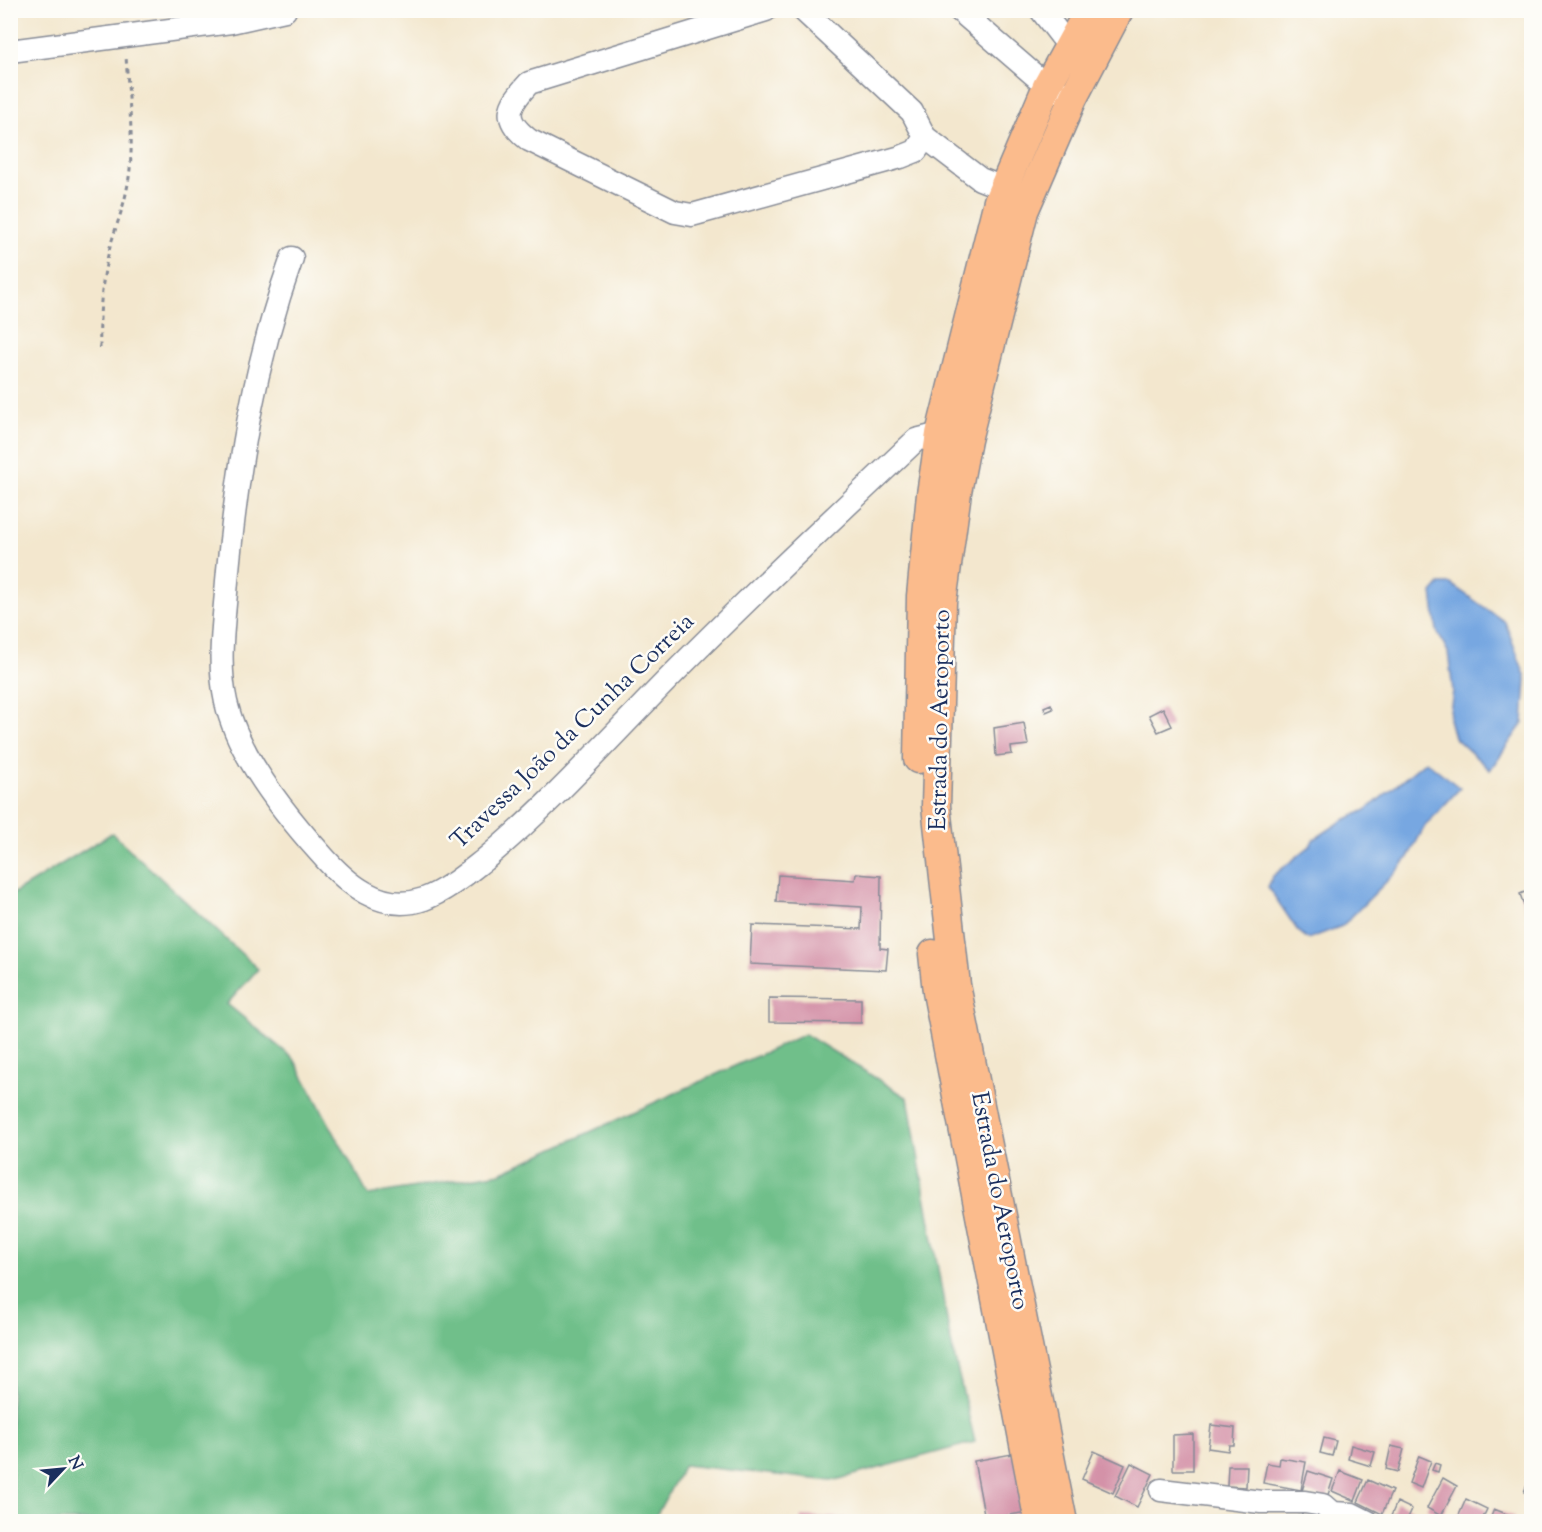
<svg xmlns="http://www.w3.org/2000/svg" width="1542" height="1532" viewBox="0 0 1542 1532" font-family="'Sorts Mill Goudy',serif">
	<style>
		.forest { fill: #6fbf8a; stroke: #457774; stroke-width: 1.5 }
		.water { fill: #77a7e1; stroke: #496ba0; stroke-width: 1.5 }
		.building { fill: #d492a8 }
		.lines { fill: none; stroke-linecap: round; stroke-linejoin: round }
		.minor-casing { stroke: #878b96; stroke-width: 25 }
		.major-casing { stroke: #878b96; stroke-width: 31 }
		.path { stroke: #878b96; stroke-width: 3; stroke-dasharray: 4.5 4.5; stroke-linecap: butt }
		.minor { stroke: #fff; stroke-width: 22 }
		.major { stroke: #fbbb8c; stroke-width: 28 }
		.labels { text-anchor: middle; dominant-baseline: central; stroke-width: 5; stroke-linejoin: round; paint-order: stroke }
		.street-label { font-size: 24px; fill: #1b2f5e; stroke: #fdfcf7 }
	</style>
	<rect width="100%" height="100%" fill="#fdfcf7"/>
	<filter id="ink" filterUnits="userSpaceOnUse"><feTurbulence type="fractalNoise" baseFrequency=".0167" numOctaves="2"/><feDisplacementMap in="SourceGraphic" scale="12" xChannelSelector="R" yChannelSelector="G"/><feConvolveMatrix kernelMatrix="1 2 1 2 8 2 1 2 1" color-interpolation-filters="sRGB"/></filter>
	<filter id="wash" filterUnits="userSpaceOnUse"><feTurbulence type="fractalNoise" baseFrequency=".008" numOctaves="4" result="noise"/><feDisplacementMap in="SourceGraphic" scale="24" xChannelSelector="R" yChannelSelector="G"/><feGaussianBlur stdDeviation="1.35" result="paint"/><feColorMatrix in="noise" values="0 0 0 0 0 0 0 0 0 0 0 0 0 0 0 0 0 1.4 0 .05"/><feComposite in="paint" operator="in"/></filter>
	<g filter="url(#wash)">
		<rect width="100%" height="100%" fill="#f3e7ce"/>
		<path class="forest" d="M112,833L258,969L227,1004L294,1059L368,1195L500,1173L805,1034L908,1098L951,1343L975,1442L832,1481L684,1465L653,1521H11V895Z"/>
		<path class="water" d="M1440,584H1451L1505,622L1526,678L1523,723L1490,770L1454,737L1449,719L1453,691L1448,652L1437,631L1432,593Z
			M1426,761L1460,788L1425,826L1407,859L1396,872L1342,926L1308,939L1298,931L1268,887L1273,876L1310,846L1313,840L1342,821L1366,810Z"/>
		<g id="blocks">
			<path class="building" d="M1051,704L1053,709L1046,712L1044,707Z
				M1163,708L1172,726L1158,732L1149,715Z
				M1024,723L1028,745L1011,747L1012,754L996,756L994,728Z
				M856,874L881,876L880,948L888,949L886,970L750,964L752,925L861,929L862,907L776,902L778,875L855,880Z
				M1532,889V925H1531L1520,894Z
				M769,998L861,999V1023L769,1022Z
				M1211,1425L1235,1428L1234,1445H1229L1228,1451L1208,1448Z
				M1193,1434V1470H1173V1435Z
				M1324,1438L1336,1441L1332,1456L1320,1453Z
				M1351,1445L1375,1452L1371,1466L1348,1459Z
				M1391,1446L1404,1449L1398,1472L1386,1469Z
				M1094,1451L1125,1465L1113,1493L1082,1479Z
				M1017,1453L1028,1512L985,1519L974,1461Z
				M1419,1456L1431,1461L1421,1488L1409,1483Z
				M1280,1458L1306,1462L1301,1490L1263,1483L1267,1463L1279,1465Z
				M1131,1463L1153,1474L1137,1507L1115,1496Z
				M1435,1463L1440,1465L1438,1472L1432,1470Z
				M1228,1466H1247L1246,1487L1227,1486Z
				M1308,1471L1333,1479L1327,1498L1302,1491Z
				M1340,1471L1363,1480L1355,1501L1332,1491Z
				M1530,1477L1532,1478V1495L1524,1492Z
				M1443,1478L1457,1486L1441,1516L1427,1508Z
				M1368,1480L1392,1491L1382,1514L1358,1502Z
				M1466,1499L1487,1509L1481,1522H1456Z
				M1397,1502L1412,1509L1406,1522L1391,1516Z
				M1494,1509L1514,1517L1512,1522H1489Z
				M801,1516L848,1518L847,1522H800Z"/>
		</g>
	</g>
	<g filter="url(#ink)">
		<use href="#blocks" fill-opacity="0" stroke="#878b96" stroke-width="1.5"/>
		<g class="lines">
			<defs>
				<path id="minor" d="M766,10L529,83C507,107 502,119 529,140L675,212L692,215L901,157L916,151L925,137
					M803,10L912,112L925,137L980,179L1003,188
					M959,10L1047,86L1061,92
					M1041,10L1068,45L1082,52
					M10,51L231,22L285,10
					M292,258C254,364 237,470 227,581C224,621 217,662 226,702C238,755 284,813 320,853C346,883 381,914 424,899C446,891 466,874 484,860C554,802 614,733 678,669C755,591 836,516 916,440L940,434
					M1161,1490L1261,1502H1305L1323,1505L1332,1513
					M1332,1513L1352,1514L1368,1522"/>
				<path id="major" d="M918,759L921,596L931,494L940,434L998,201L1047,86L1089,10
					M933,954L937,992L1039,1522
					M1063,1522L956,985L936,806L942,602L957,492L967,440L1024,211L1073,98L1119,10"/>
			</defs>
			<use href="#minor" class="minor-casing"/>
			<use href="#major" class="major-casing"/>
			<path class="path" d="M100,348C99,315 101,284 109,251C114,231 123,210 127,189C136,145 128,99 126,55"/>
			<use href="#minor" class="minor"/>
			<use href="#major" class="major"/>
		</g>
	</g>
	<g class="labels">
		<g class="street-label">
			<text transform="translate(941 720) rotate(-89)">Estrada do Aeroporto</text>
			<text transform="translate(573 732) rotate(-44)">Travessa João da Cunha Correia</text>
			<text transform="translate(999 1201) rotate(79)">Estrada do Aeroporto</text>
		</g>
	</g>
	<rect width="1542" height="1532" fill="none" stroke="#fdfcf7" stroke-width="36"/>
	<g transform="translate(63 1469) rotate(64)" stroke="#fdfcf7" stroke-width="4.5" paint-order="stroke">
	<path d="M0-4.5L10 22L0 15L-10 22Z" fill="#1b2f5e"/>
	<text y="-9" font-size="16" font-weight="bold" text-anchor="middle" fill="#1b2f5e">N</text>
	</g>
</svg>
